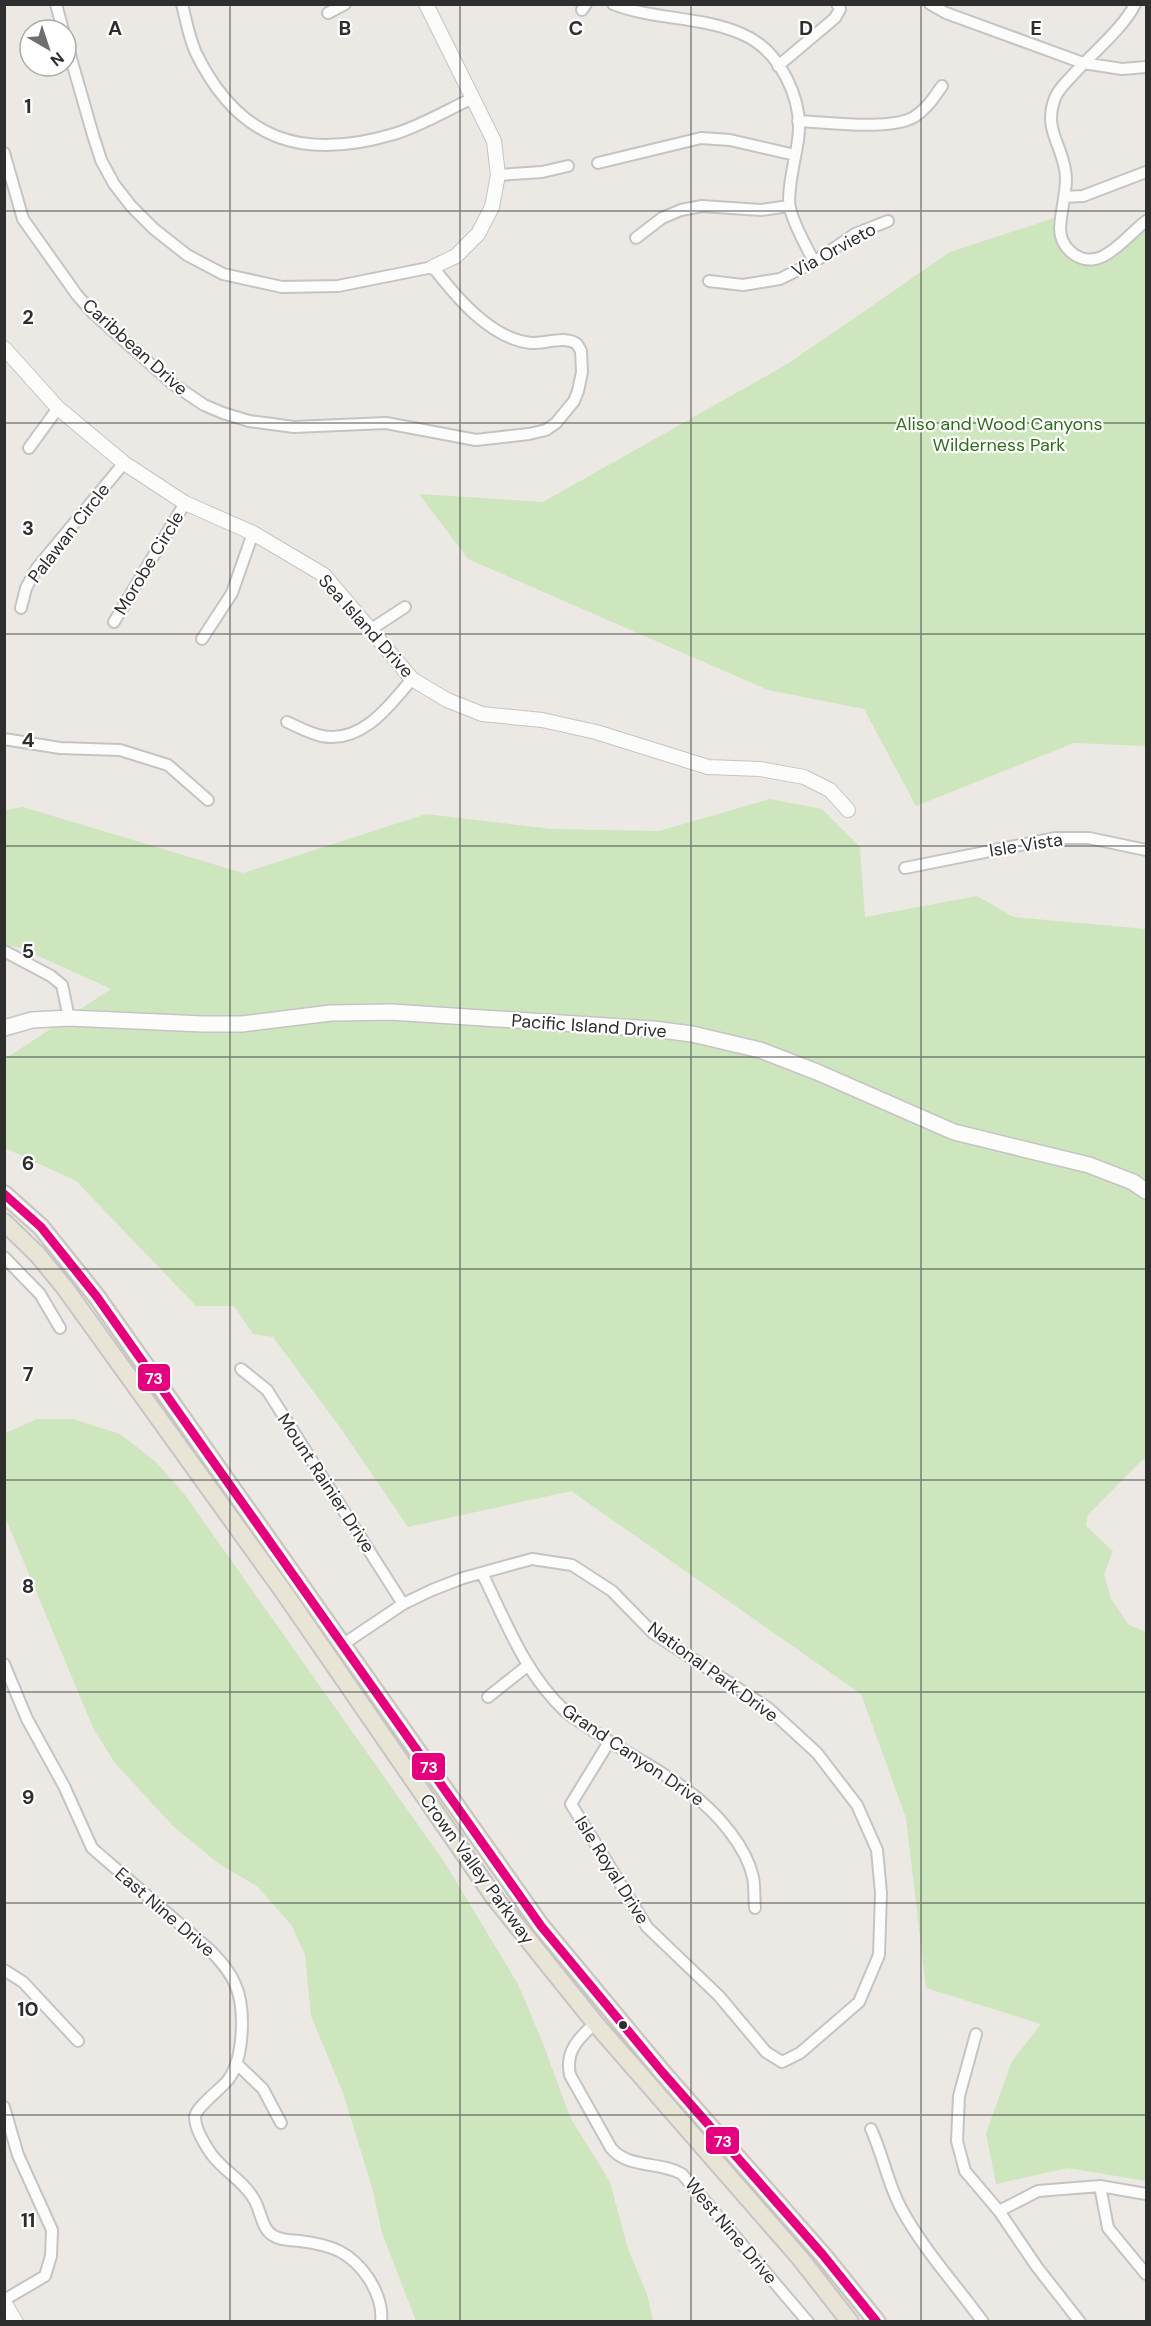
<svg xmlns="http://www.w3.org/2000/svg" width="1151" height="2326" viewBox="0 0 1151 2326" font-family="'DM Sans',sans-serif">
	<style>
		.green { fill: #cee6be }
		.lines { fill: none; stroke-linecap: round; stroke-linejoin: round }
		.minor-casing { stroke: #c5c4c5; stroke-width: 14 }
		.tertiary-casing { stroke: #c5c4c5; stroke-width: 16 }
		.secondary-casing { stroke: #c5c4c5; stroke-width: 18 }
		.primary-casing { stroke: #c6c5c4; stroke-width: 20 }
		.minor { stroke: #fcfcfb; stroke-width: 10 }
		.tertiary { stroke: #fcfcfb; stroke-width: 14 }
		.secondary { stroke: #fcfcfb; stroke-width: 15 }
		.primary { stroke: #e8e4d6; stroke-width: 16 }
		.bus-1-casing { stroke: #fff; stroke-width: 14 }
		.bus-1 { stroke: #e5007d; stroke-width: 9 }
		.grid { fill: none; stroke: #2e2e2e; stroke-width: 1.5; stroke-opacity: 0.55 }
		.bus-dot { fill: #2e2e2e; stroke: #fff; stroke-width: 2 }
		.labels { text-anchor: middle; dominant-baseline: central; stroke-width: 4.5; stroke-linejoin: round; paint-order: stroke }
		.street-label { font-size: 18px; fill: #2e2e2e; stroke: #fff }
		.park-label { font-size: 18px; fill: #2c6e1b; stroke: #fff }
		.grid-label { font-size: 20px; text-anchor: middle; font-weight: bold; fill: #2e2e2e; stroke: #fff; stroke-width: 4.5; stroke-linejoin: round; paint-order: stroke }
		.line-badge { stroke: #fff; stroke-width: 2 }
		.badge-label { font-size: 16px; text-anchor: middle; font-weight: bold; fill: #fff }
	</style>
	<rect width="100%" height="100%" fill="#ece8e4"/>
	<path class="green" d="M1057,217C1055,228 1055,240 1061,249C1068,262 1090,268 1103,264C1119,258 1134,240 1146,228V746L1074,743L916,806L864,709L768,690L468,559L419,494L543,502L789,363L950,252Z
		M770,799L822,809L860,847L865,917L977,896L1014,917L1146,929V1458L1142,1460L1088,1515L1086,1526L1113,1551L1104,1574L1111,1599L1129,1625L1146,1632V2181L1068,2168L996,2184L986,2133L1012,2061L1041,2024L926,1988L906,1818L861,1694L571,1491L408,1527L339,1426L273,1337L253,1334L234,1306H196L76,1181L5,1148V1059L111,989L21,948L5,945V810L23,807L243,873L426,814L552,829L659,831Z
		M37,1419H73L120,1434L155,1461L185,1495L445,1863L518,1984L544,2046L570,2117L610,2182L628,2249L647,2294L653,2321H416L382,2233L373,2191L343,2093L311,2016L305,1955L292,1926L258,1887L218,1863L173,1826L115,1763L94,1730L5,1517V1433Z"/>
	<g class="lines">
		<defs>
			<path id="minor" d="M56,4L63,30
				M182,4C186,20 189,38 196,53C239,141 303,161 394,134C421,126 447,110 473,98
				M613,4C654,20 701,16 742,34C780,50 804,100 798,140C796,156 786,193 790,208C794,226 806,245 814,262
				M930,4L946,13L1083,63L1122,69L1146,67
				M1135,4C1124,28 1089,56 1071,77C1065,83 1058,90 1055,98C1042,131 1065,147 1066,178C1066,194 1061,211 1060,228C1060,237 1064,246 1071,252C1099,276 1125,237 1146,221
				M582,10L586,4
				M328,13L345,4
				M778,66L835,18L840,9L837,4
				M798,121C827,122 890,131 914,117C927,109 934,97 942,86
				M4,153L23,219L77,295L93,313L173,384L204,405L223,413L249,421L294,427L386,423L476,440L529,434L546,430L556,423L574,401L578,391L582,372L581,351L577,344C564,335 546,344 531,343C491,339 456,297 433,267L338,286L282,287L223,274L187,255L154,229L131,206L114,184L101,160L93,135L66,41
				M598,163L701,138L730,140L795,155
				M498,175L542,172L568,166
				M1064,197L1083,196L1146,172
				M636,238L662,218L681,210L702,206L761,210L789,206
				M709,281L743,285L780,279L814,262L855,234L888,221
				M29,448L58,408
				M21,608L26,588L37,568L124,463
				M114,622L185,503
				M370,630L405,607
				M202,639L232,593L253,533
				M287,722C298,727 311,734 322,736C362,744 390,705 412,679
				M4,739L60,748L120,750L168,765L208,800
				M905,868L1055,838H1089L1146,850
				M4,951L51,976L62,985L69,1018
				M4,1257L40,1294L60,1328
				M241,1369L267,1390L403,1604
				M482,1573C506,1622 525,1674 566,1712C574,1719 584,1724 592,1730C641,1764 693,1783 730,1832C740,1845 749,1860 753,1877C755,1887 754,1898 755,1908
				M342,1645L403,1604L432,1590L463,1578L532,1559L572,1565L612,1591L653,1633L768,1708L817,1753L857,1805L877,1850L881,1893L879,1955L859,2002L800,2053L782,2062L766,2052L719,1996L647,1927L571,1804L609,1742
				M4,1664L27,1719L64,1786L92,1848L211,1951C220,1961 230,1971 235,1984C246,2008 244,2059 228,2080C220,2090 196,2107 195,2117C195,2129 205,2145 212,2155C225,2172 245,2182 255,2201C261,2212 262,2230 274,2236C282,2241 292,2240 300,2241C332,2245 351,2252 369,2279C377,2292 383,2306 381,2322
				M488,1697L527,1666
				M4,1970L23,1982L78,2041
				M595,2023C578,2039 565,2051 570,2075L611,2148C628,2169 660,2161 682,2174L808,2322
				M976,2034L959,2096L957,2141L965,2171L999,2211L1037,2267L1080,2322
				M236,2063L263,2089L281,2123
				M4,2107L18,2155L52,2230L51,2256L45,2276L4,2300
				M871,2129C883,2155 888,2185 902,2210C924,2250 956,2285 983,2322
				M1100,2186L1108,2228L1146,2274
				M999,2211L1038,2191L1100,2186L1146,2194"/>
			<path id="tertiary" d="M426,4L494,141L498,175L492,207L478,234L456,256L433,267
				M4,348L58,408L124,463L185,503L253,533L324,575L412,679L447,700L482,714L542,720L596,732L708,767L760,769L804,777L830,790L848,810
				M4,2302L16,2322"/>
			<path id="secondary" d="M4,1028L32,1020L69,1018L203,1024H242L331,1013L391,1012L653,1029L692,1034L760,1050L817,1072L954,1132L1089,1165L1133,1182L1146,1191"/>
			<path id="primary" d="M4,1194L41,1227L97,1297L541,1926L663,2073L823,2255L877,2322
				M4,1222L38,1255L65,1288L283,1591L494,1897L595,2023L800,2258L850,2322"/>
		</defs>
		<use href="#minor" class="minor-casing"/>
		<use href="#tertiary" class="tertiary-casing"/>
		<use href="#secondary" class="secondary-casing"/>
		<use href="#primary" class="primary-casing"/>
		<use href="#minor" class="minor"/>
		<use href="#tertiary" class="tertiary"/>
		<use href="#secondary" class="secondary"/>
		<use href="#primary" class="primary"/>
		<defs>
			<path id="bus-1" d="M4,1194L41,1227L97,1297L541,1926L663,2073L823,2255L877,2322"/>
		</defs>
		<use href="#bus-1" class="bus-1-casing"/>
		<use href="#bus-1" class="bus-1"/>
	</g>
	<path class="grid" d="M230,4V2322M460,4V2322M691,4V2322M921,4V2322M4,211H1146M4,423H1146M4,634H1146M4,846H1146M4,1057H1146M4,1269H1146M4,1480H1146M4,1692H1146M4,1903H1146M4,2115H1146"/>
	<circle class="bus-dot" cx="623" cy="2025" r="5"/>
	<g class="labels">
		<g class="street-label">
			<text transform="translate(834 250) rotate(-29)">Via Orvieto</text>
			<text transform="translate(135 347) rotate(42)">Caribbean Drive</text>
			<text transform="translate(69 533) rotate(-52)">Palawan Circle</text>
			<text transform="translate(149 563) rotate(-59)">Morobe Circle</text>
			<text transform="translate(366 626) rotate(48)">Sea Island Drive</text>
			<text transform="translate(1026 845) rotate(-9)">Isle Vista</text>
			<text transform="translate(589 1026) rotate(4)">Pacific Island Drive</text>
			<text transform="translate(326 1483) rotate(57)">Mount Rainier Drive</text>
			<text transform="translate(713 1672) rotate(36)">National Park Drive</text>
			<text transform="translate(633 1755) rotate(34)">Grand Canyon Drive</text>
			<text transform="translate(477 1869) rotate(54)">Crown Valley Parkway</text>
			<text transform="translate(612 1870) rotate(58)">Isle Royal Drive</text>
			<text transform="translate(165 1912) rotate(41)">East Nine Drive</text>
			<text transform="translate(731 2231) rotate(50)">West Nine Drive</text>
		</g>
		<g class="park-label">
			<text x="999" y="424">Aliso and Wood Canyons<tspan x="999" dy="21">Wilderness Park</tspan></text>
		</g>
	</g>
	<g class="grid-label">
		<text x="115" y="35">A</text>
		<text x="345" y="35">B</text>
		<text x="576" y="35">C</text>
		<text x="806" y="35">D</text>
		<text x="1036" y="35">E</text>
		<text x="28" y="113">1</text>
		<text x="28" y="324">2</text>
		<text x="28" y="535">3</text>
		<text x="28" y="747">4</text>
		<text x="28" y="958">5</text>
		<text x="28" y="1170">6</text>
		<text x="28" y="1381">7</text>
		<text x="28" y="1593">8</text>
		<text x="28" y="1804">9</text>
		<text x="28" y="2016">10</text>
		<text x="28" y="2227">11</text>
	</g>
	<g class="line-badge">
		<rect x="137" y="1363" width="34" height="29" rx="6" fill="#e5007d"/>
		<rect x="411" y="1752" width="35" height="29" rx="6" fill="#e5007d"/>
		<rect x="705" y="2126" width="35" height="29" rx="6" fill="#e5007d"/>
	</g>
	<g class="badge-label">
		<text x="154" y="1384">73</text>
		<text x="429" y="1773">73</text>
		<text x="723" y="2147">73</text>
	</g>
	<rect width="1151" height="2326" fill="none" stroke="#2e2e2e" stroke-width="12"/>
	<g transform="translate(48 48) rotate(141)"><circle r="28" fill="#ffffff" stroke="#ababab" stroke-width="1.5"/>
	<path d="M0-4.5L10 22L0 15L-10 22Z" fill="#706f6e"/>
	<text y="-9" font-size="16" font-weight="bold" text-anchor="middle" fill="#2e2e2e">N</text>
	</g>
</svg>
